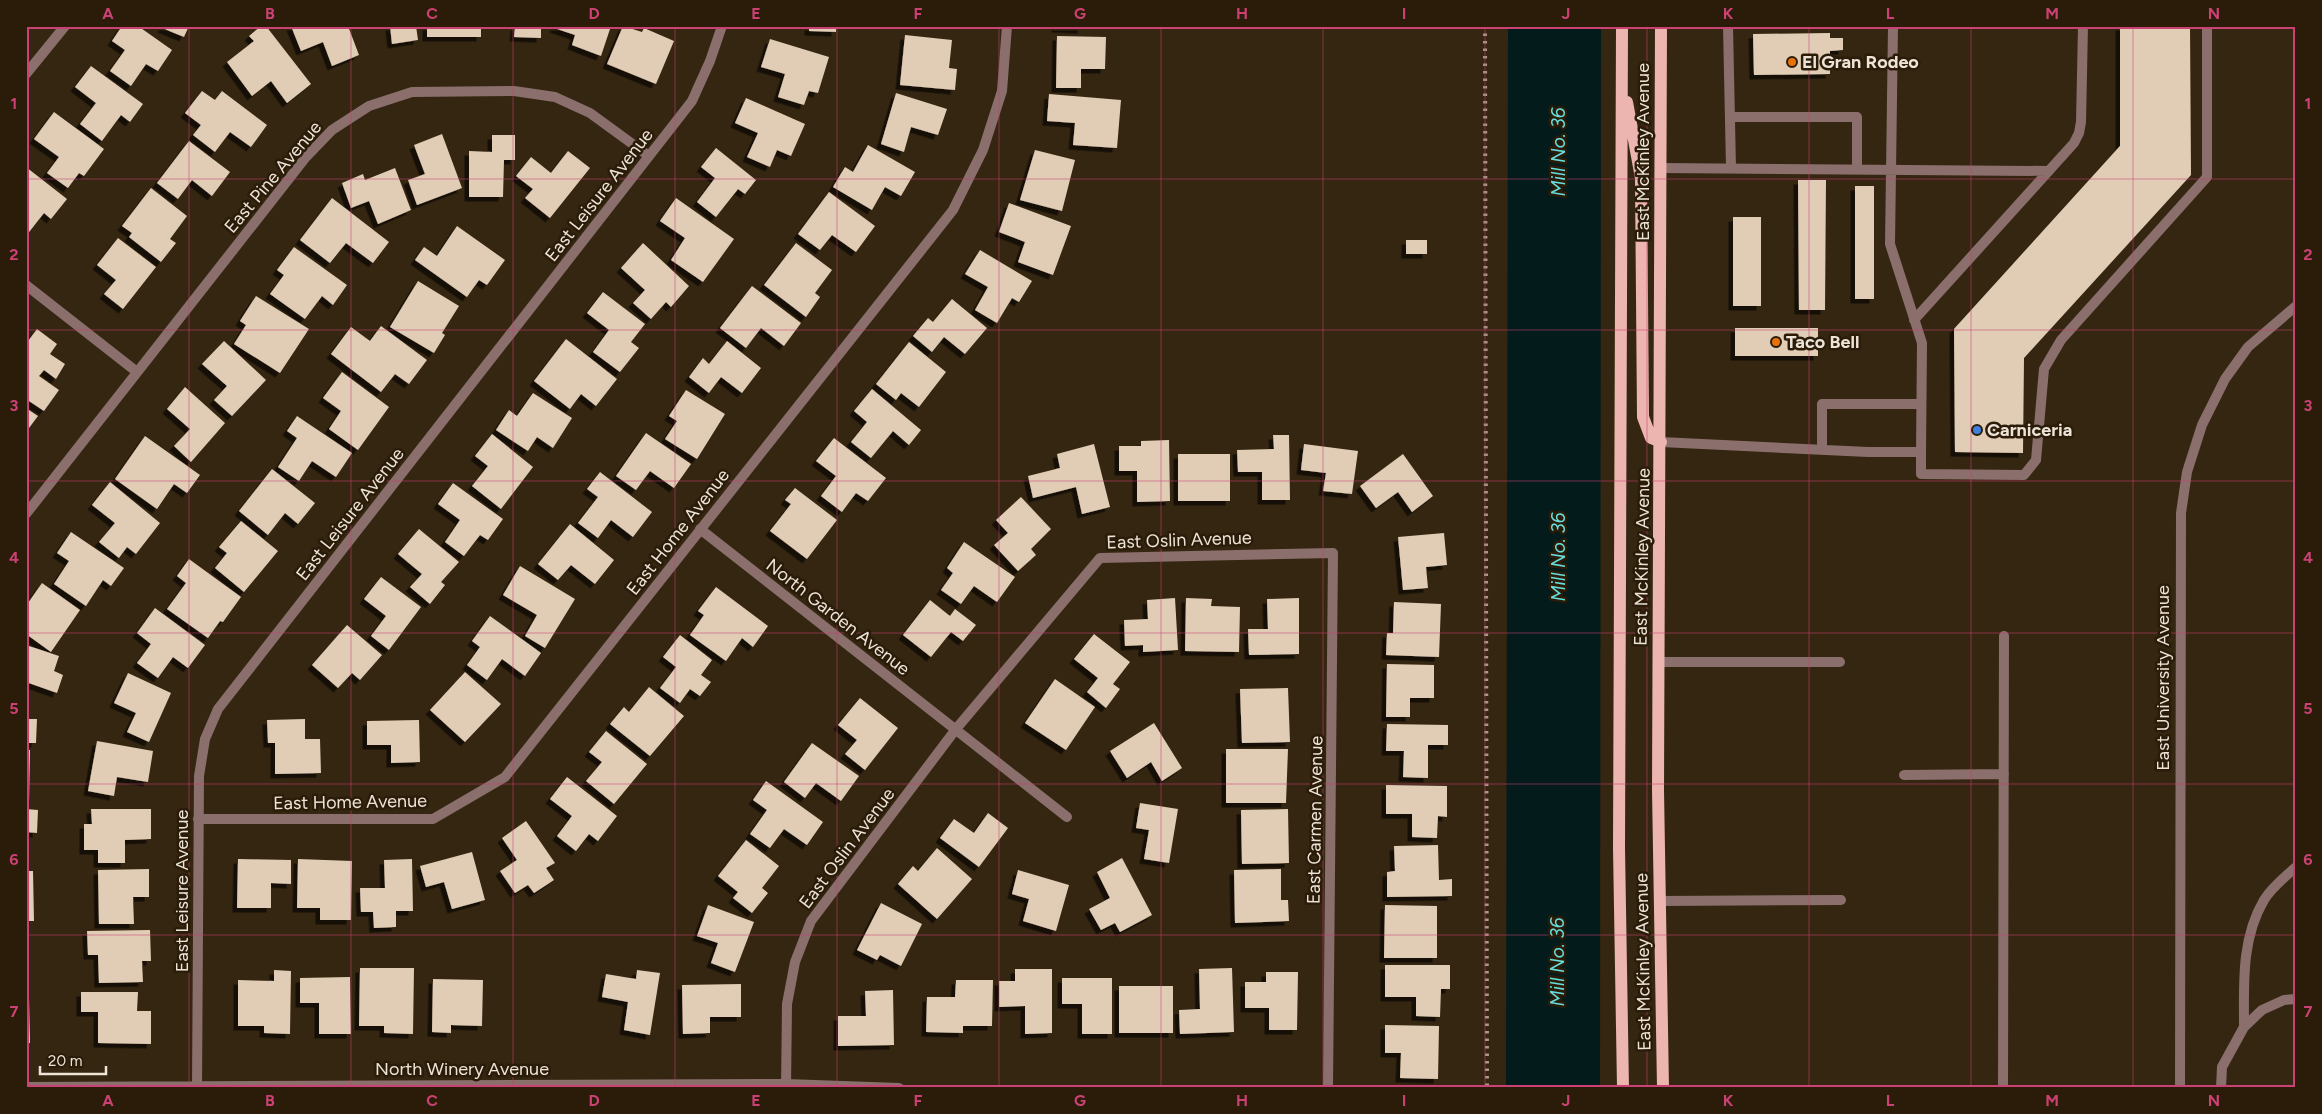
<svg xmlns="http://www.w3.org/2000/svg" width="2322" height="1114" viewBox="0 0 2322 1114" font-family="Figtree,sans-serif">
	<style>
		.water { fill: #031b1b }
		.building { fill: #e1cdb5; filter: url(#shadow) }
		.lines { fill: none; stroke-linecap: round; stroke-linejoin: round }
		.service { stroke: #8a6f6c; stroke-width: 10 }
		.minor { stroke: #8a6f6c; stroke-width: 10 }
		.primary { stroke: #ecb5af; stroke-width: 12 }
		.rail { stroke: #a79b8b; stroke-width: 4; stroke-dasharray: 2.5 5; stroke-linecap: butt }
		.grid { fill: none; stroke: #cb4174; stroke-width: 1; stroke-opacity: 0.55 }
		.food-dot { fill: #e8710a; stroke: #2a1c08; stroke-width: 2 }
		.shop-dot { fill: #3f7fe0; stroke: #2a1c08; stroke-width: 2 }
		.labels { text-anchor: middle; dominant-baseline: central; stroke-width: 5; stroke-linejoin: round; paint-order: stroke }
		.poi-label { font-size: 18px; font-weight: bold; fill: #ede3d7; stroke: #2a1c08; text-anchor: start }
		.street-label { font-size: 18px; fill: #ede3d7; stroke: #2a1c08 }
		.water-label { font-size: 19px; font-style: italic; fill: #67dede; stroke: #2a1c08 }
		.neatline { fill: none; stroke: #cb4174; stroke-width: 2 }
		.grid-label { font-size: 16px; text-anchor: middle; font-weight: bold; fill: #cb4174 }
	</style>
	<defs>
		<filter id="shadow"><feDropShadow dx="-4.5" dy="4.5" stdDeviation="0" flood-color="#0009"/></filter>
	</defs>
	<rect width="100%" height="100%" fill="#352611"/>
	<path class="water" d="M1508,26H1601L1600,1088H1506Z"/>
	<path class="building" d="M122,26H138L172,50L158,71L146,64L131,86L110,71L125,50L112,41Z
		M163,26H189L184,37L162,28Z
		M261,26H266L311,84L287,103L271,81L252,96L227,62L254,41L249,36Z
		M291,26H348L359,55L332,66L323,42L301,51Z
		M390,26H416L418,40L392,44Z
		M427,26H481V37H427Z
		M515,26H541V38L514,37Z
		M555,26H611L601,56L572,45L575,35L554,28Z
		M623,26L642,32L644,28L674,41L656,84L607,64Z
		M809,26H836V32L809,31Z
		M1056,26H1082V29L1056,28Z
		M2120,26H2190L2191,175L2024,358L2023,453L1955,452L1954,329L2120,146Z
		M1830,33V38H1843V50L1830,51V74L1754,75L1753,34Z
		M905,35L952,40L949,68L957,69L955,90L900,85Z
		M1057,36L1106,37L1105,69H1081V88H1056Z
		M770,39L829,57L818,93L809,91L804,105L778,97L785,74L761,67Z
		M91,66L143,104L130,122L121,115L102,141L80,124L96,103L75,87Z
		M202,91L215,100L222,91L267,125L251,147L230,132L215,152L193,135L201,125L185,113Z
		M896,93L947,109L938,135L911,127L904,152L881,144Z
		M1049,94L1121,100L1117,148L1073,145L1075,123L1047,121Z
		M746,98L805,124L791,156L777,150L770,167L747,157L758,133L735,123Z
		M54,112L104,149L84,176L79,173L68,188L47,173L59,157L34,139Z
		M442,134L462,188L417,205L408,180L425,174L414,145Z
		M492,135H515V160H504L503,197H469V151L492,152Z
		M189,141L230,172L212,196L192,180L178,199L157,183Z
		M868,145L915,172L901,196L885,187L872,210L833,187L845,167L853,172Z
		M716,148L756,180L745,194L738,189L716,217L697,202L715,178L701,167Z
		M1035,150L1075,160L1062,211L1020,200Z
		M568,151L590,168L550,218L525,198L533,189L516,176L531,157L551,173Z
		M26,167L67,199L51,219L44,213L26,236Z
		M395,168L411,210L378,224L369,201L351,208L342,183L363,174L365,180Z
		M1798,180H1826L1825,310H1799Z
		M1855,186H1874V299H1855Z
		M151,188L187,216L170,239L176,243L161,262L129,237L132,233L122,226Z
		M829,192L875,226L856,252L832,235L820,250L798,234Z
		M332,198L389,242L373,263L346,243L330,263L300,240Z
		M676,198L734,239L703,282L671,260L685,238L660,221Z
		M1009,203L1071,226L1053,275L1018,262L1025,242L999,232Z
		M1733,217H1761V306H1733Z
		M457,226L505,260L487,285L479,280L467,297L415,260L424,247L437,256Z
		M118,238L156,267L123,309L104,294L116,280L97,265Z
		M1406,240H1427V254H1406Z
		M643,243L689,286L671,307L666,302L651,319L633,303L645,290L621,268Z
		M796,243L832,270L815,293L820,297L806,317L764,285Z
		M294,247L347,285L333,305L322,296L305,319L270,294L284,275L277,270Z
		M980,250L1032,281L1019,302L1012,298L997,323L975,310L988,287L965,274Z
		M418,281L459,306L442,333L445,335L434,353L390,327Z
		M752,286L801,323L784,346L761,328L746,348L720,328Z
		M603,292L645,324L631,342L639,348L620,372L593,352L609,330L587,313Z
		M256,296L309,329L280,373L234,344L246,325L240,321Z
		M952,299L987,328L965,354L944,337L932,352L913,336L928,318L933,322Z
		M381,326L427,360L409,384L395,374L381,392L331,354L351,327L370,341Z
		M1735,328H1818V356H1735Z
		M37,329L57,344L50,354L65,364L56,379L44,370L39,376L59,390L44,411L26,399V344Z
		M566,339L617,379L596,406L581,394L570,409L534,381Z
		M224,341L266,380L232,416L214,400L227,386L202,364Z
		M727,341L761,368L742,393L721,377L709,393L689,377L703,358L709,364Z
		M909,342L946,372L919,407L901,393L896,400L876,384Z
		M342,372L389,407L358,450L329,429L341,411L323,398Z
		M185,387L225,423L191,462L174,446L190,429L167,409Z
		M872,389L921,430L909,445L893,431L871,458L851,442L867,422L854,411Z
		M686,390L725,414L697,459L665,439L677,421L669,416Z
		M533,393L572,418L553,448L537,437L528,451L496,430L509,410L517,416Z
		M26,408L38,416L26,432Z
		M297,416L352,453L336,477L312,461L299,481L278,467L297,438L287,431Z
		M646,433L691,464L674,488L650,471L636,490L616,476Z
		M492,434L533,467L501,509L472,486L488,466L475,456Z
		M1273,435H1289L1290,500H1262V472H1238L1237,450L1274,449Z
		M145,436L200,475L187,493L174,484L157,509L115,479Z
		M834,438L886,478L868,501L856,493L842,512L821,496L836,476L816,461Z
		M1169,440L1170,501L1137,502V471H1119V446H1141V441Z
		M1094,444L1110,507L1082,514L1076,487L1033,498L1028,476L1060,468L1057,454Z
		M1304,444L1358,451L1352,494L1323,491L1326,473L1301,470Z
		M1178,454H1230V501H1178Z
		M1403,454L1433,496L1412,512L1398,492L1376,508L1360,486Z
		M272,469L315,503L298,524L285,513L268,535L239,511Z
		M600,472L652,512L633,537L611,520L598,538L578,523L598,497L587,489Z
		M110,482L160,523L136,554L127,547L119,558L99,542L115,523L92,505Z
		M453,483L503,519L488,540L480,535L464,556L445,542L460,520L438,504Z
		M795,488L837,520L807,559L770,531L791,504L785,500Z
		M1021,497L1051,529L1031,549L1036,555L1018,571L994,545L1008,533L996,520Z
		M241,521L278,551L244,592L215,568L227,553L219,547Z
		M570,524L614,560L595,584L571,565L558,580L538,564Z
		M419,529L459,562L441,582L445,585L430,604L410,587L422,574L398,554Z
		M71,532L124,568L111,586L103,580L86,606L54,584L69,561L57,553Z
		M1444,533L1447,565L1426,567L1428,588L1403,590L1398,537Z
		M964,542L1015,577L997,602L974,586L961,604L941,590L953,573L947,568Z
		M189,559L241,597L223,622L220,621L208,638L167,609L186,583L177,576Z
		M520,566L575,599L545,648L525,636L537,615L503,595Z
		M381,577L421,607L389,650L371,636L386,616L364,599Z
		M42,583L80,610L51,652L26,634V606Z
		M716,587L768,626L753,647L742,638L726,661L690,635L704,615L698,611Z
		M1175,598L1178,650L1143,652V645L1125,646L1124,620L1148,619L1147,600Z
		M1186,598L1212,599L1211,606L1240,607L1239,652L1185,651Z
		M1299,598V654L1249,655L1248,629H1268L1267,599Z
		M930,600L950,616L955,609L976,625L963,641L951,632L931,657L903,635Z
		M1394,602L1441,604L1439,657L1386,655L1387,633H1393Z
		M155,608L205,645L188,668L173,657L158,678L137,663L151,644L137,633Z
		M490,616L541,653L525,676L502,659L487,680L467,665L480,647L472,641Z
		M347,625L382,655L360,680L352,673L338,688L312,665Z
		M1094,634L1130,662L1113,684L1120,689L1106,708L1087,692L1098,678L1074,659Z
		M680,635L712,660L701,675L711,682L700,696L690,689L680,703L660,688L676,667L663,657Z
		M26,645L59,656L54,671L63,675L57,693L26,682Z
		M1387,664L1434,665V698H1410V717H1386Z
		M465,672L501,704L465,742L430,710Z
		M128,673L171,693L149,742L127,732L136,713L114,703Z
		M1055,679L1095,707L1066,750L1025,723Z
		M649,687L684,716L650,756L610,724L624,707L629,712Z
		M1288,688L1290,742L1242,743L1240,689Z
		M860,698L898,728L865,770L845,754L857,740L838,725Z
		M26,719H37L36,743H26Z
		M305,719V739H320L321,773L275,774V743H268L267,720Z
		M419,720L420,762L391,763V745H367V721Z
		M1154,723L1182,768L1162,781L1151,762L1127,778L1110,751Z
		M1387,724L1448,725V745H1428V778L1403,777L1404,751H1386Z
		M606,731L647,764L614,804L586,781L602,762L589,752Z
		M97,741L153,751L148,782L117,777L114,796L88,791Z
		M812,743L859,776L841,801L816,783L805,798L784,782Z
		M1226,749H1288L1286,803H1226Z
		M26,750H30L29,803H26Z
		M567,777L617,816L598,841L589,834L576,851L557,836L572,816L550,799Z
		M766,781L823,822L807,845L784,829L770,848L750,834L767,810L753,800Z
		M1386,785L1447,786V817L1438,816L1437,838L1412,837V814H1386Z
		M1140,803L1178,809L1169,863L1144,859L1149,830L1136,828Z
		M26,809L38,810L37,833L26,832Z
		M91,809H151V839L125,840V863H98V850H84V824H92Z
		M1288,809L1289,863L1242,864L1241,810Z
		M988,813L1008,828L979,867L940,838L954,819L974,833Z
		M526,821L555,863L546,868L554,880L534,893L528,885L515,893L500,871L517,860L502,838Z
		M746,840L779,866L762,888L768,893L752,913L733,898L738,892L718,876Z
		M1438,845L1439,880L1452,879V896L1387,897V872L1395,871L1394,846Z
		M937,848L972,879L937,919L898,884L913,866L918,871Z
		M472,852L485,900L452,909L444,882L426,887L420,866Z
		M1122,858L1152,915L1120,932L1115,923L1101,930L1089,909L1110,898L1097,872Z
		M238,859L291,860V884L271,883V908H237Z
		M298,859L352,861L351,920H320V908H297Z
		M412,859L413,911H396V927L374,928L373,912H361L360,888H385L384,860Z
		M149,869V897H133L134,924H99L98,870Z
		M1281,869V900H1288L1289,921L1235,923L1234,870Z
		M1018,870L1069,885L1056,931L1023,921L1029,899L1012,894Z
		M26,871H33L34,921H26Z
		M881,903L922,924L901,966L880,955L877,960L857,950Z
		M708,905L754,922L735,972L711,963L718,943L697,936Z
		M1385,905L1437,906V958H1384Z
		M26,930H29V984H26Z
		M150,930L151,961H142L143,982L99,983L98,955H88L87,931Z
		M1385,965H1450V989H1441L1440,1017L1416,1016V997H1385Z
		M360,968H414L413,1034L384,1033V1026H359Z
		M1232,968L1234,1032L1180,1034L1179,1010L1200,1009L1199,969Z
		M1015,969H1052V1033L1025,1034V1006L999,1007V981H1015Z
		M274,970L291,971L290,1034L264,1033V1026H238V980L274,981Z
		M637,970L660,973L650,1035L624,1030L628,1002L602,997L606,974L636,979Z
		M1266,972H1298L1297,1030H1269V1008H1245V982H1266Z
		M350,977L351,1034H319V1003H300V978Z
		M1062,978H1112V1034H1082V1004H1062Z
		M433,979L483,980L482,1026L451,1025V1033L432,1032Z
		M956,980H993L992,1026H963V1033L926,1032L927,997H955Z
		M741,984V1017H710V1033L683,1034L682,985Z
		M1119,986H1173V1033H1119Z
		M893,990L894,1045L838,1046V1016H866L865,991Z
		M81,992H138L137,1011H151V1044L98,1043V1012H81Z
		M26,998H29L30,1043H26Z
		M1385,1025L1439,1026L1438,1079L1400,1078L1401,1053H1385Z
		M1444,1085V1088H1388V1086Z"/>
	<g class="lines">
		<path class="service" d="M1728,26L1731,168
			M1730,117H1857V169
			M1661,168L2049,171
			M1914,320L2074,143L2079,133L2081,122L2083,26
			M1661,442L1868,452H1921L1922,343L1890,244L1893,26
			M1822,450V404H1921
			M1921,452V474L2024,475L2036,460L2044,369L2061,340L2207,177V26
			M1658,662H1840
			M1904,775L2004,774
			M1660,901L1841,900
			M2244,1027C2244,984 2241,939 2264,900C2272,887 2285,877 2296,867
			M2003,1088L2004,636
			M2221,1088L2222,1067L2244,1027L2262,1010L2284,1000L2296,999"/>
		<path class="minor" d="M26,74L65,26
			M26,285L137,372
			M26,514L306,157L332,130L369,106L412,92L514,91L555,97L590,113L649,156
			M700,529L1067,817
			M198,819H433L505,777L953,210L983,150L1002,91L1007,26
			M26,1087L786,1084L899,1088
			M197,1088L199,776L205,739L218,709L692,101L710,61L722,26
			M786,1088L787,1004L795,962L811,921L956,729L1100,558L1333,553L1328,1088
			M2180,1088L2181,513L2187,472L2202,425L2225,379L2248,347L2296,306"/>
		<path class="primary" d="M1622,26L1619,848L1623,1088
			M1661,26L1658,790L1663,1088
			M1627,102L1641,178L1643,417L1651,438L1661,442"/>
		<path class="rail" d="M1485,26L1487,1088"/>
	</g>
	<path class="grid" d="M189,26V1088M351,26V1088M513,26V1088M675,26V1088M837,26V1088M999,26V1088M1161,26V1088M1323,26V1088M1485,26V1088M1647,26V1088M1809,26V1088M1971,26V1088M2133,26V1088M26,179H2296M26,330H2296M26,481H2296M26,633H2296M26,784H2296M26,935H2296"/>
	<g class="food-dot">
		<circle cx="1792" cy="62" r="5"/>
		<circle cx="1776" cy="342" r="5"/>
	</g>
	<circle class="shop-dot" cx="1977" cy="430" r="5"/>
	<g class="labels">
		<g class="poi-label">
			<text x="1802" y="62">El Gran Rodeo</text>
			<text x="1786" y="342">Taco Bell</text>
			<text x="1987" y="430">Carniceria</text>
		</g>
		<g class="street-label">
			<text transform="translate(1643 152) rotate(-90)">East McKinley Avenue</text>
			<text transform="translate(273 177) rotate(-50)">East Pine Avenue</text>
			<text transform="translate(599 195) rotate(-52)">East Leisure Avenue</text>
			<text transform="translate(350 514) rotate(-52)">East Leisure Avenue</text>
			<text transform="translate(678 532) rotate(-52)">East Home Avenue</text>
			<text transform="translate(1179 540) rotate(-2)">East Oslin Avenue</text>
			<text transform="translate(1642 557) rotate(-89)">East McKinley Avenue</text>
			<text transform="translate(838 617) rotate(38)">North Garden Avenue</text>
			<text transform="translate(2163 678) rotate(-90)">East University Avenue</text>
			<text transform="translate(350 802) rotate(-1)">East Home Avenue</text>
			<text transform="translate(1315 820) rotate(-89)">East Carmen Avenue</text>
			<text transform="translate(847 848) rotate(-53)">East Oslin Avenue</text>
			<text transform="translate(182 891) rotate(-90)">East Leisure Avenue</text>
			<text transform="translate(1643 962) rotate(-91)">East McKinley Avenue</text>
			<text x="462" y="1069">North Winery Avenue</text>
		</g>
		<g class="water-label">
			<text transform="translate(1558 152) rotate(-90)">Mill No. 36</text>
			<text transform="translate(1558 557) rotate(-90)">Mill No. 36</text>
			<text transform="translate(1557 962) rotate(-90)">Mill No. 36</text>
		</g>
	</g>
	<rect width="2322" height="1114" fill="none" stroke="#2a1c08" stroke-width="55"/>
	<path d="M40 1066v8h66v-8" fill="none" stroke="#ede3d7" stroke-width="2.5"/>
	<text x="48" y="1066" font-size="15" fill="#ede3d7" stroke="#2a1c08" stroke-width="4" paint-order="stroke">20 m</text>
	<rect x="28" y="28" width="2266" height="1058" class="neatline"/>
	<g class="grid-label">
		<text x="108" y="19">A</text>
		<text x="270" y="19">B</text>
		<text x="432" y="19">C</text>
		<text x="594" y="19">D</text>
		<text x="756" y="19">E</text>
		<text x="918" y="19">F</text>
		<text x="1080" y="19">G</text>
		<text x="1242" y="19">H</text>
		<text x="1404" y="19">I</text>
		<text x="1566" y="19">J</text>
		<text x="1728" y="19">K</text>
		<text x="1890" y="19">L</text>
		<text x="2052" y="19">M</text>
		<text x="2214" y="19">N</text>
		<text x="14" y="109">1</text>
		<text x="2308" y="109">1</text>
		<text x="14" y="260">2</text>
		<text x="2308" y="260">2</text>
		<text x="14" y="411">3</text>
		<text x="2308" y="411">3</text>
		<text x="14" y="563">4</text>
		<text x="2308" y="563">4</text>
		<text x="14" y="714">5</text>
		<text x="2308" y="714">5</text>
		<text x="14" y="865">6</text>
		<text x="2308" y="865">6</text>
		<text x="14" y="1017">7</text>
		<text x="2308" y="1017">7</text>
		<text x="108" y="1106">A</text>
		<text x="270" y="1106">B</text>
		<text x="432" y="1106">C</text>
		<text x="594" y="1106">D</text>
		<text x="756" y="1106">E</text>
		<text x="918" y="1106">F</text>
		<text x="1080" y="1106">G</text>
		<text x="1242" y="1106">H</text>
		<text x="1404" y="1106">I</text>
		<text x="1566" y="1106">J</text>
		<text x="1728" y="1106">K</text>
		<text x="1890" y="1106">L</text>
		<text x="2052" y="1106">M</text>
		<text x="2214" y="1106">N</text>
	</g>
</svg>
